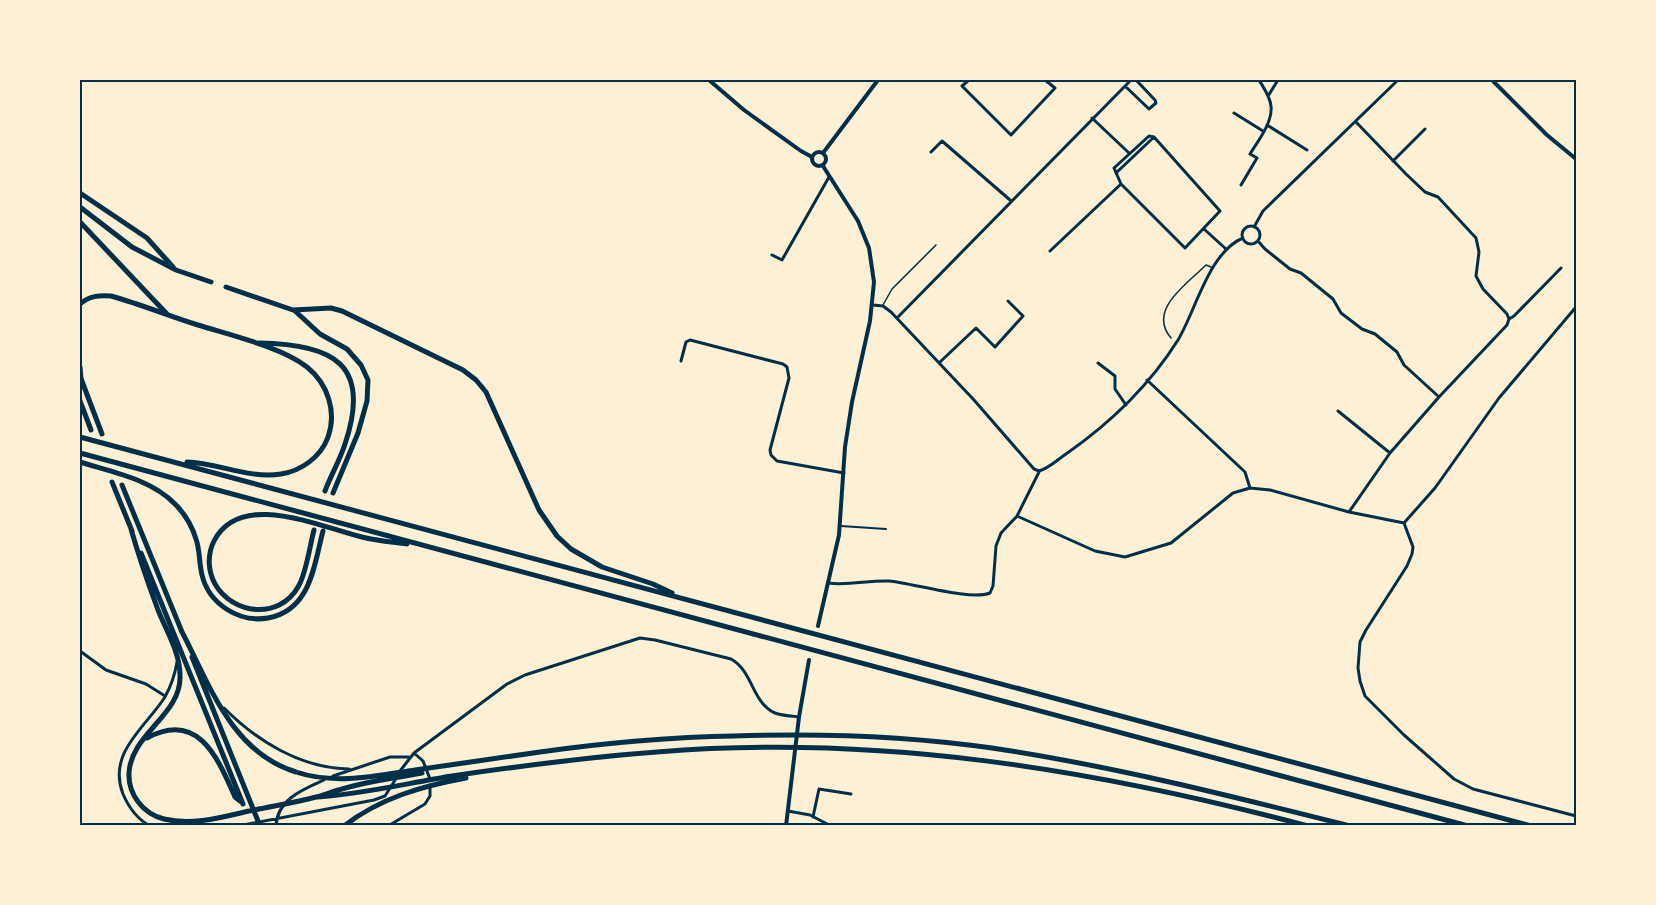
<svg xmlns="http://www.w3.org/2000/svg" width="1656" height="905" viewBox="0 0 1656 905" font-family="'Libre Baskerville',serif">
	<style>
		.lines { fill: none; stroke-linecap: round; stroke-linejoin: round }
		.service { stroke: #003049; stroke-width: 1.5 }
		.pedestrian { stroke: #003049; stroke-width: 2 }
		.minor { stroke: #003049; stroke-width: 3 }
		.tertiary { stroke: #003049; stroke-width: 4 }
		.trunk { stroke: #003049; stroke-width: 5 }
		.motorway { stroke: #003049; stroke-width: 5 }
		.neatline { fill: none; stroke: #003049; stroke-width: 2 }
	</style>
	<rect width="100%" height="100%" fill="#fdf0d5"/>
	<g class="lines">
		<path class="service" d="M883,305L892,289L936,245
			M1171,338C1147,310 1187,284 1206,265L1211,267"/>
		<path class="pedestrian" d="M841,526L886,529"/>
		<path class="minor" d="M969,80L962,86L1011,135L1055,88L1045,80
			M1125,86L1149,109L1156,103L1155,100L1136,80
			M1268,96L1278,80
			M1234,113L1263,131
			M1092,118L1129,153
			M1356,122L1406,174L1425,192L1438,197L1476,238L1479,252L1476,276L1483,289L1507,314L1509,319
			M1267,125L1307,150
			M1149,136L1154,137L1220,211L1185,248L1121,184L1114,168Z
			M931,152L942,141L1010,200
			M1393,161L1425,129
			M1116,173L1154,137
			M1241,185L1257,158L1250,154C1258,141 1273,122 1271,106C1270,96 1263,87 1259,80
			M1242 235a9 9 0 1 1 18 0a9 9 0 1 1-18 0Z
			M1254,227L1263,211L1398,80
			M1204,229L1226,249
			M1258,241L1265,249L1290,269L1301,273L1333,299L1341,313L1362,329L1375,334L1397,352L1404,365L1439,397
			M1050,251L1121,184
			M772,255L782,260L829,177
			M873,305L883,306L891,312L974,400L1034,469L1039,471C1049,468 1057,460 1066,454C1109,424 1149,386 1178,340C1196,310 1209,252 1243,238
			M897,318L1131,80
			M681,361L686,342L690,340L783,364L787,367L789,378L770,450L771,455L777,461L844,473
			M940,362L976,328L995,347L1023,316L1008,301
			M1098,363L1115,376V389L1126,405
			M1147,380L1245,472L1250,488
			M1338,411L1390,453
			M1349,512L1390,453L1439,397L1507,325L1509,319L1514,316L1561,268
			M1017,516L1095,551L1125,557L1171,543L1233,493L1250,488L1270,490L1349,512L1404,523L1413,547L1412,554L1407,566L1366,630L1360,642L1358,668L1360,681L1365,696L1404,735L1454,779L1473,789L1576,816
			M1404,523L1435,488L1499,398L1576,307
			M828,583C848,586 869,580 889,581C912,583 971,601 990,593L993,586L996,546L1001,533L1017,516L1039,472
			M80,651L106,670L146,684L165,696
			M224,708C257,741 300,768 349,769
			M414,753L423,761L430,779
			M400,771L414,753L507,684L525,675L640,638L655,640L731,659C753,671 752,703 775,713C783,716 792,716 799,717
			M333,776L390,757H409
			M788,811L810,815L831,826
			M813,817L819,789L851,794
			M150,826C137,819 129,808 123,794C107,753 145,728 165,697C171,686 175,674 177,662
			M238,826L374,800L385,796L397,777
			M276,826C277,799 304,789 324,780
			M388,826L425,804L430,796V786"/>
		<path class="tertiary" d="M709,80L744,110L801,151L812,157
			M1492,80L1547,135L1576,159
			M812 159a7 7 0 1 1 14 0a7 7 0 1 1-14 0Z
			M823,153L878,80
			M818,626L839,535L845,447L852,402L870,321L874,282L869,248L858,221L823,166
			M786,826L799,717L809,660"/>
		<path class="trunk" d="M80,376L102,434
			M80,401L91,430
			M112,482L132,531
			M122,485L182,632
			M131,529C139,557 148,583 158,610C166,630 180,653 180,675C182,715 131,733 129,773C128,794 143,814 164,819C192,826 223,817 249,811C272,806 294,803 316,797C325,795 333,791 342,789C368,781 396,778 422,773
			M141,553L243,804
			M181,630C210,685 231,752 296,772C335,785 376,776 415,770C457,764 498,758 540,752C604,743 669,737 734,736C820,733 908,736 992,748C1113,766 1231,796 1350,826
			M192,657L260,826
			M147,738C199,710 218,759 235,797L240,801
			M318,797C364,794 408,783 452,776C520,766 589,757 657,752C880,734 1093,769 1308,826
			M344,826C380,798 422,786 466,778"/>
		<path class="motorway" d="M80,193L147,238L173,267
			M80,207L132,247L176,270L211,282
			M80,222L167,314
			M226,287L293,310L331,308L342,311L463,370L476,380L486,392L539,510L557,536L571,549L602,567L653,584L672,593
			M80,304C89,296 99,295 111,296C140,304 169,316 198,325C230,335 281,347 307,367C328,384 337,412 328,437C321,457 301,471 281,474C249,479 218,463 187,462
			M294,310L320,334L347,349L361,365L368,380L367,401L358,433L333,493
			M259,343C333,344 372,364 345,444C340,460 331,475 325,491
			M80,367L81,379
			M80,437L1531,826
			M80,453L1468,826
			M80,462C112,472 151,479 175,504C184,513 192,526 196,539C200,550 199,563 202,575C209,604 239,623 268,618C311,610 314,565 323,531
			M314,530C310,545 306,575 298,587C279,620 233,615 215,584C208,571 207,555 214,541C241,488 324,529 366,538C379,541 393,542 407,544"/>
	</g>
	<rect width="1656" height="905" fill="none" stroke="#fdf0d5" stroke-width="162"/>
	<rect x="81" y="81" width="1494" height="743" class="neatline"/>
</svg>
